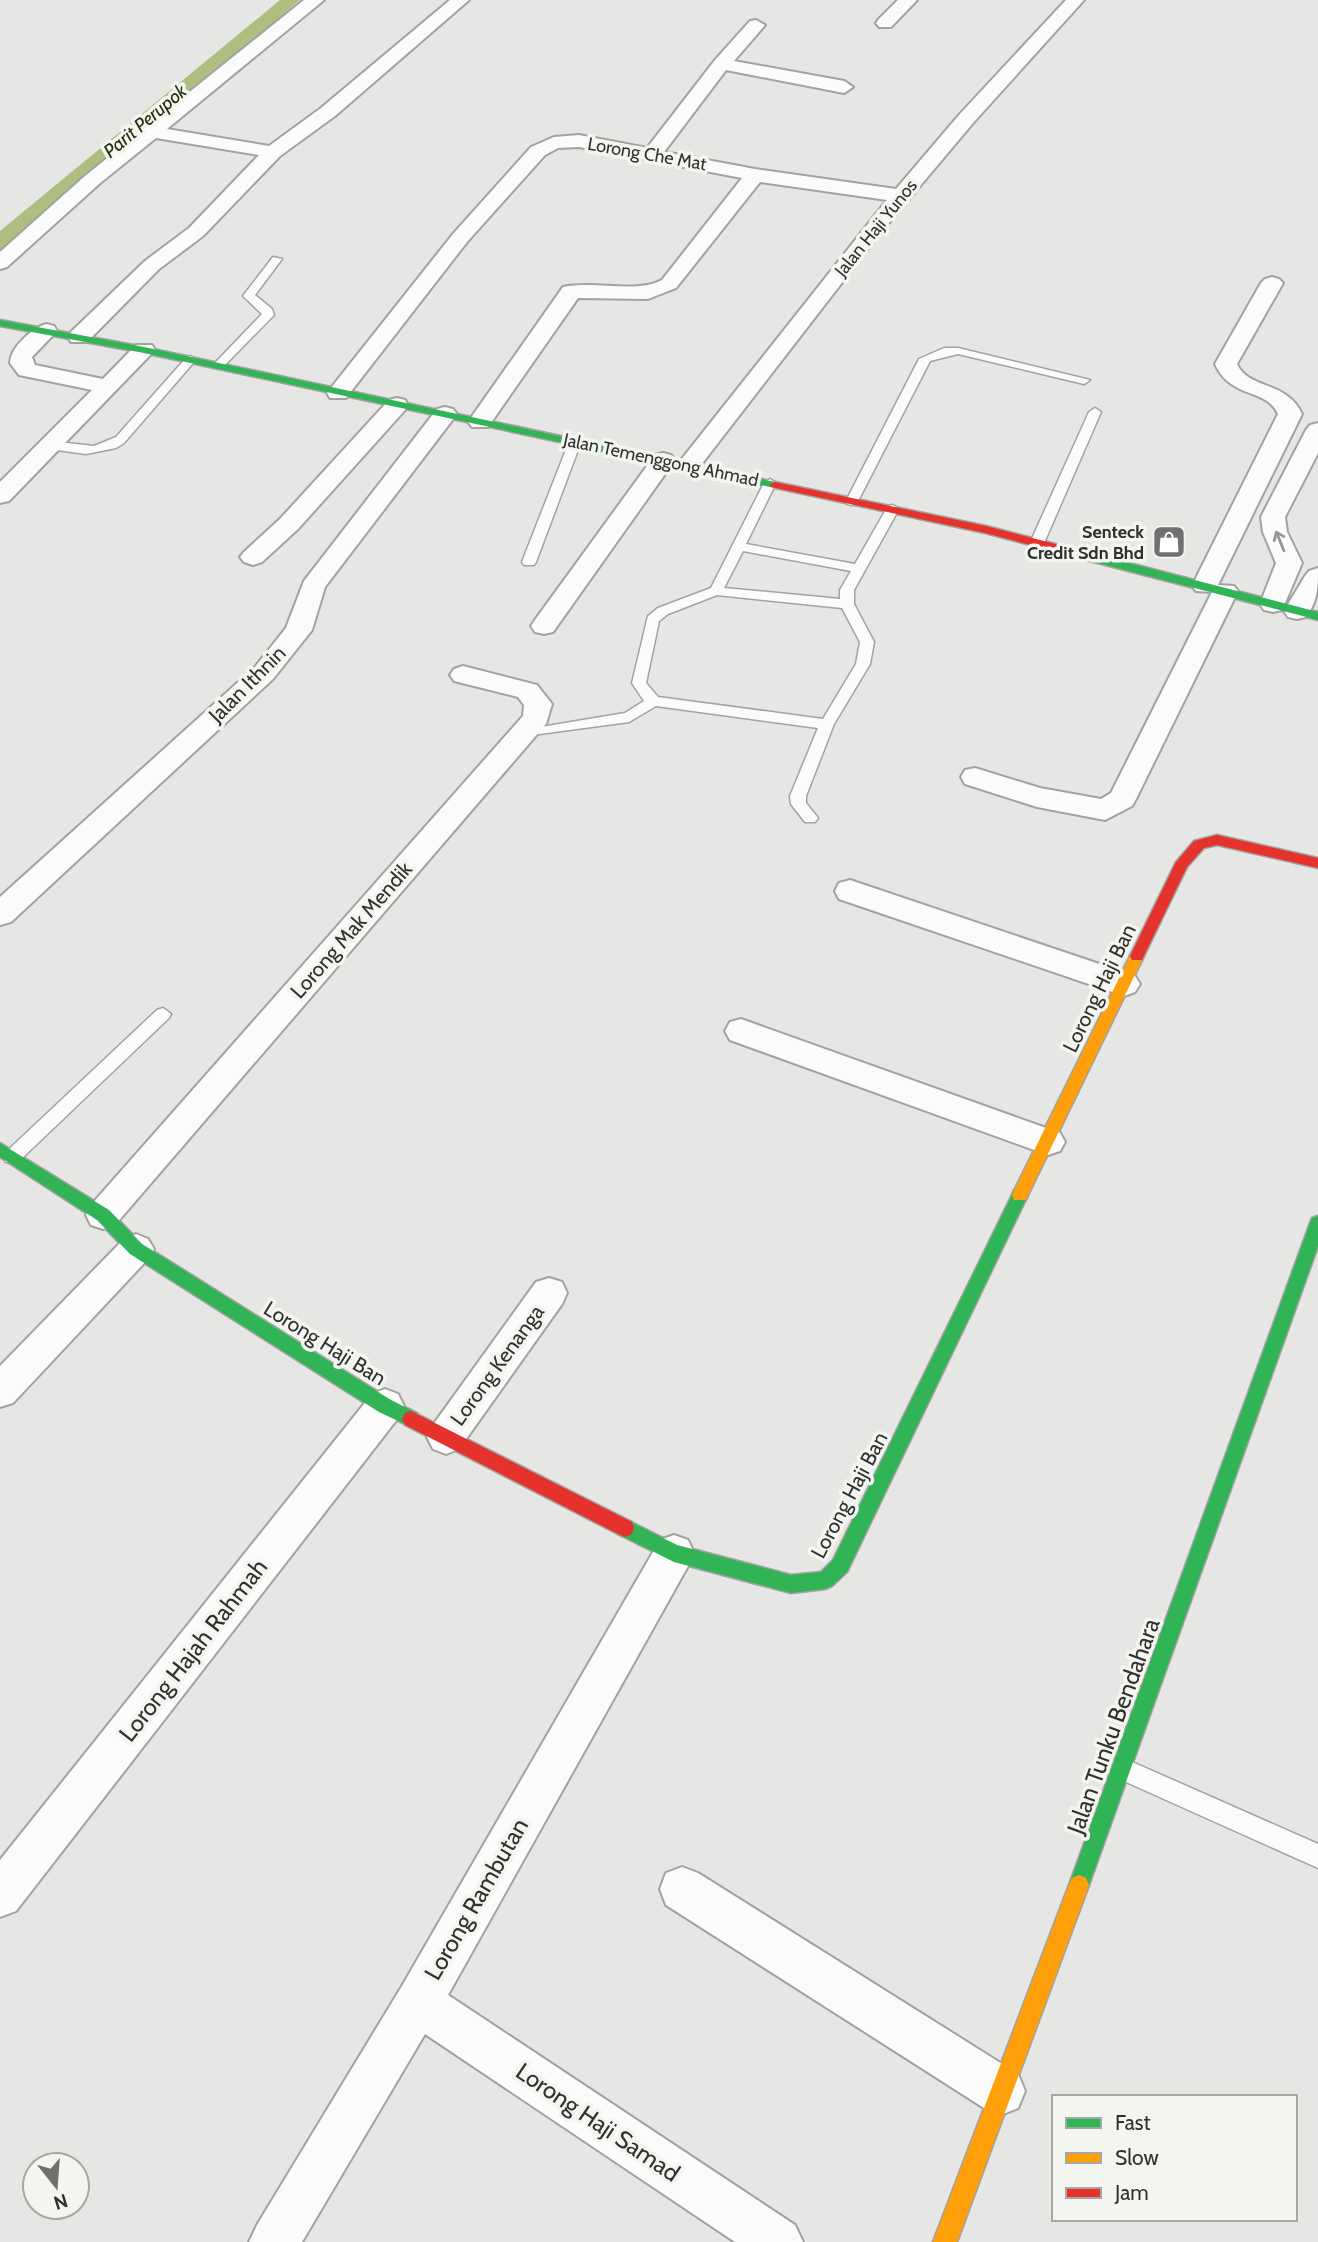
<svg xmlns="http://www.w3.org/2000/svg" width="1318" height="2242" viewBox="0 0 1318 2242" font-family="Cabin,sans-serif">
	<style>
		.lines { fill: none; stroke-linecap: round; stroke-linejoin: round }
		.canal { fill: #adbe80; fill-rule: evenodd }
		.lane-casing { stroke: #a2a3a0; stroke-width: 3 }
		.street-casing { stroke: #a2a3a0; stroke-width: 4 }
		.fast-casing { stroke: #a2a3a0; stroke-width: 3 }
		.slow-casing { stroke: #a2a3a0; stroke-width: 3 }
		.jam-casing { stroke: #a2a3a0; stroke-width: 3 }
		.lane { fill: #fbfbfb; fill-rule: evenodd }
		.street { fill: #fbfbfb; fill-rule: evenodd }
		.fast { fill: #30b455; fill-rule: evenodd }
		.slow { fill: #ff9f0a; fill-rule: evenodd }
		.jam { fill: #e5322d; fill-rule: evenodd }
		.oneway { stroke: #969696 }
		.labels { text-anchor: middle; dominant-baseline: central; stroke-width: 7; stroke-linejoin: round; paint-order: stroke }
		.far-street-label { font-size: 18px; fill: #313130; stroke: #f3f5f0 }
		.far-poi-label { font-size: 18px; font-weight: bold; fill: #313130; stroke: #f3f5f0; text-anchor: end }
		.far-water-label { font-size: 19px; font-style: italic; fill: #262f09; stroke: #f3f5f0 }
		.street-label { font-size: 21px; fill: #313130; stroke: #f3f5f0 }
		.near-street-label { font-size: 24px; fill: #313130; stroke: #f3f5f0 }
	</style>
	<rect width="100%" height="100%" fill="#e6e7e4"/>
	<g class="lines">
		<path class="canal" d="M280,0H300L8,247L0,249V231Z"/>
		<defs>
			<path id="lane" d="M273,257L282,259L255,295L272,309L274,315L222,368H214V364L262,314L243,296Z
				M944,348H958L1090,380L1084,384L958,354L930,361L858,501L852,505L847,504L846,501L919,359Z
				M190,356L196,360L194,362L124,443L116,448L86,454L49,449L43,445L49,441L94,446L116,437L186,358Z
				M1095,408L1101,412L1044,543L1042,546H1032L1030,543L1089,412Z
				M575,438L581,442L536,562L534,565H524L522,562L569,442Z
				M770,479L776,483L746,544L855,564L888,506L893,505L899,509L854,590V604L874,642L870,664L834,724L806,796V803L818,818L815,822H805L791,804L790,796L818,728L656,706L629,722L517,737L515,734L517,731L625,713L644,701L632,683L648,616L658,608L711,588L764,483ZM743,551L851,571L840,590V599L724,588ZM717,595L842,608L860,642L856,664L823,719L658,697L646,683L659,621L668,614Z
				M163,1008L171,1014L169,1018L18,1162H6L3,1157L6,1152L157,1010Z
				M1123,1758L1318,1844V1868L1115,1777L1112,1769L1115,1761Z"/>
			<path id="street" d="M304,0H324L167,129L269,146L321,108L450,0H469L335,116L280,156L203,236L159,269L87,342H71L68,337L71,332L145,261L189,228L259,155L156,138L99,184L7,267L0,269V252L85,176Z
				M898,0H917L891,27H879L876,23L879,19Z
				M1066,0H1084L973,123L878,236L697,470H681L677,465L887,200L760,182L676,288L648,299L578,298L488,427H472L468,422L563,287C595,280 636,294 662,280L742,178L579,147L558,148L545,155L467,242L346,398H330L327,393L453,234L531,147L554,137L579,135L647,148L715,60L750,21L756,20L765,25L734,61L844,81L853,87L844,93L726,70L664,152L755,169L896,189L959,115Z
				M1272,277L1279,279L1283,283L1237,364C1249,390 1286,380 1302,414L1218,585L1234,586L1238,591L1136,799L1132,806L1105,820L1037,807L965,784L961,777L965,770L975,768L1040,788L1101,799L1111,793L1212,592L1196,591L1192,586L1278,414C1267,388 1230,399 1215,364L1261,283L1265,279Z
				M46,324L54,326L57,331L32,357L35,365L103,379L136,345H152L155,350L9,501L0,503V482L92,390L19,375L10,363C10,348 32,328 46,324Z
				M397,398L405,400L408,405L405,410L298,529L262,562L253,565L244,562L240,557L244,552L280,519L389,400Z
				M445,407L453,409L457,414L325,587L312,630L273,679L11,922L0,925V897L255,667L286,628L304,581L437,409Z
				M1318,423V453L1285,517L1287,532L1302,563L1282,610L1273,612L1264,610L1260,604L1276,563L1263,532L1261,517L1306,430L1310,425Z
				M663,453L671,455L675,460L553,632L544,634L535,632L531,626L535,620L655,455Z
				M1318,568C1318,588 1318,600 1306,617L1297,619L1288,617L1284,611L1305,576L1309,571Z
				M463,666L537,685L552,704L546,724L115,1225L103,1229L91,1225L86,1215L91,1205L523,716L524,705L518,697L454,681L450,675L454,669Z
				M850,880L1135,976L1140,984L1135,992L1124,996L839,899L835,891L839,883Z
				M741,1019L1060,1133L1065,1142L1060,1151L1048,1155L730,1040L725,1031L730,1022Z
				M136,1234L148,1239L154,1249L148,1259L13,1403L0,1407V1366L124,1239Z
				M549,1278L562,1282L567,1293L562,1304L459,1449L446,1454L433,1449L427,1437L433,1425L536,1282Z
				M385,1389L398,1394L404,1406L398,1418L16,1911L0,1917V1860L372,1394Z
				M674,1535L688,1540L694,1553L688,1566L448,1995L795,2225L803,2242H735L425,2034L302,2242H249L257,2225L402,1986L660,1540Z
				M682,1867L698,1873L1018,2074L1025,2091L1018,2108L1001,2115L984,2108L666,1905L660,1889L666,1873Z"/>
			<path id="fast" d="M0,320L144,347L775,482L781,485L775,488L144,353L0,326Z
				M1094,554L1318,612V620L1090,561L1088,558Z
				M0,1143L109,1210L142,1244L391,1400L417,1413L420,1419L417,1425L411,1427L379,1412L130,1254L97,1220L0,1157Z
				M1020,1188L1026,1190L1028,1195L847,1572L832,1586L825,1589L791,1593L674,1562L618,1534L616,1528L618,1522L625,1519L677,1545L791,1575L821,1572L833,1560L1012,1195L1014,1190Z
				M1318,1216V1246L1089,1885L1086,1892L1079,1895L1072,1892L1069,1885L1310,1223L1312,1218Z"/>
			<path id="slow" d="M1137,951L1144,956L1028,1195L1026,1200H1014L1012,1195L1130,956Z
				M1079,1875L1086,1878L1089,1885L957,2242H933L1069,1885L1072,1878Z"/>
			<path id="jam" d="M775,482L986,526L1098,555L1100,558L1094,562L985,533L771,487L769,485Z
				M1217,835L1318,858V868L1217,845L1204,848L1187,867L1142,960H1132L1130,956L1176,862L1194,841Z
				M411,1411L632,1522L634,1528L632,1534L625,1537L618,1534L405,1425L402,1419L405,1413Z"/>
		</defs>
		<use href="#lane" class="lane-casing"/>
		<use href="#street" class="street-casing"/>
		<use href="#fast" class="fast-casing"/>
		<use href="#slow" class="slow-casing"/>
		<use href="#jam" class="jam-casing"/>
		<use href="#lane" class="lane"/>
		<use href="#street" class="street"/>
		<use href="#fast" class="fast"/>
		<use href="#slow" class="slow"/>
		<use href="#jam" class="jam"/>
	</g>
	<defs><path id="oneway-shaft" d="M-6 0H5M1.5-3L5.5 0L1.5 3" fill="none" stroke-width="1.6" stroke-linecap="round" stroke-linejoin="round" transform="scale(1.75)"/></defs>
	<use class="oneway" href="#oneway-shaft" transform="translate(1280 541) rotate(-112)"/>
	<defs>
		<symbol id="shop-square" viewBox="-11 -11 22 22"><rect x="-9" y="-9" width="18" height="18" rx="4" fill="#70716f" stroke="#f3f5f0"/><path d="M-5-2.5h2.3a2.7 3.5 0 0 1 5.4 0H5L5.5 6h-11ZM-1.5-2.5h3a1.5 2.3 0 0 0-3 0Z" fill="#fff"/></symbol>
	</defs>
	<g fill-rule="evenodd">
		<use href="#shop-square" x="1150" y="523" width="38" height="38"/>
	</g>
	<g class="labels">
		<g class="far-street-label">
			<text transform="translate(647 154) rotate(10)">Lorong Che Mat</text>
			<text transform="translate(876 228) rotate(-51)">Jalan Haji Yunos</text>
			<text transform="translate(661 460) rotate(12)">Jalan Temenggong Ahmad</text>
		</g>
		<g class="far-poi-label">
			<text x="1144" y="532">Senteck<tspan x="1144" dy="21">Credit Sdn Bhd</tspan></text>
		</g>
		<g class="far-water-label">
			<text transform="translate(145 121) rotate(-40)">Parit Perupok</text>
		</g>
		<g class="street-label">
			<text transform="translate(247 684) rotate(-45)">Jalan Ithnin</text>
			<text transform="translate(351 930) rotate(-49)">Lorong Mak Mendik</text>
			<text transform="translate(1099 988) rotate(-64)">Lorong Haji Ban</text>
			<text transform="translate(325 1343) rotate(32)">Lorong Haji Ban</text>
			<text transform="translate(497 1365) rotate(-54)">Lorong Kenanga</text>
			<text transform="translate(849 1495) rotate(-62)">Lorong Haji Ban</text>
		</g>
		<g class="near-street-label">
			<text transform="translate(193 1650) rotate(-52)">Lorong Hajah Rahmah</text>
			<text transform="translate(1113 1726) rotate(-70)">Jalan Tunku Bendahara</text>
			<text transform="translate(476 1899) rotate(-60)">Lorong Rambutan</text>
			<text transform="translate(598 2122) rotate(34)">Lorong Haji Samad</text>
		</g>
	</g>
	<rect x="1052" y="2095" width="245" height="126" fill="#f3f5f0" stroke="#a5a7a3" stroke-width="2"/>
	<rect x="1066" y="2118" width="35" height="10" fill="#30b455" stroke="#a5a7a3" stroke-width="2"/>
	<text x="1115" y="2130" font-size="21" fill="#313130">Fast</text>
	<rect x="1066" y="2153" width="35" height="10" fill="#ff9f0a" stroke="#a5a7a3" stroke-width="2"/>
	<text x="1115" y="2165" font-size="21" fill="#313130">Slow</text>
	<rect x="1066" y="2188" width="35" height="10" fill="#e5322d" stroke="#a5a7a3" stroke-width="2"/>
	<text x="1115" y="2200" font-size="21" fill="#313130">Jam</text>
	<g transform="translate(56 2186) rotate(163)"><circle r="33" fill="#f3f5f0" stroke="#a5a7a3" stroke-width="2"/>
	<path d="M0-5L12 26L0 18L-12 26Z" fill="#70716f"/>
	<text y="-10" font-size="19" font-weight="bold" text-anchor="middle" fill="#313130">N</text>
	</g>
</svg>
